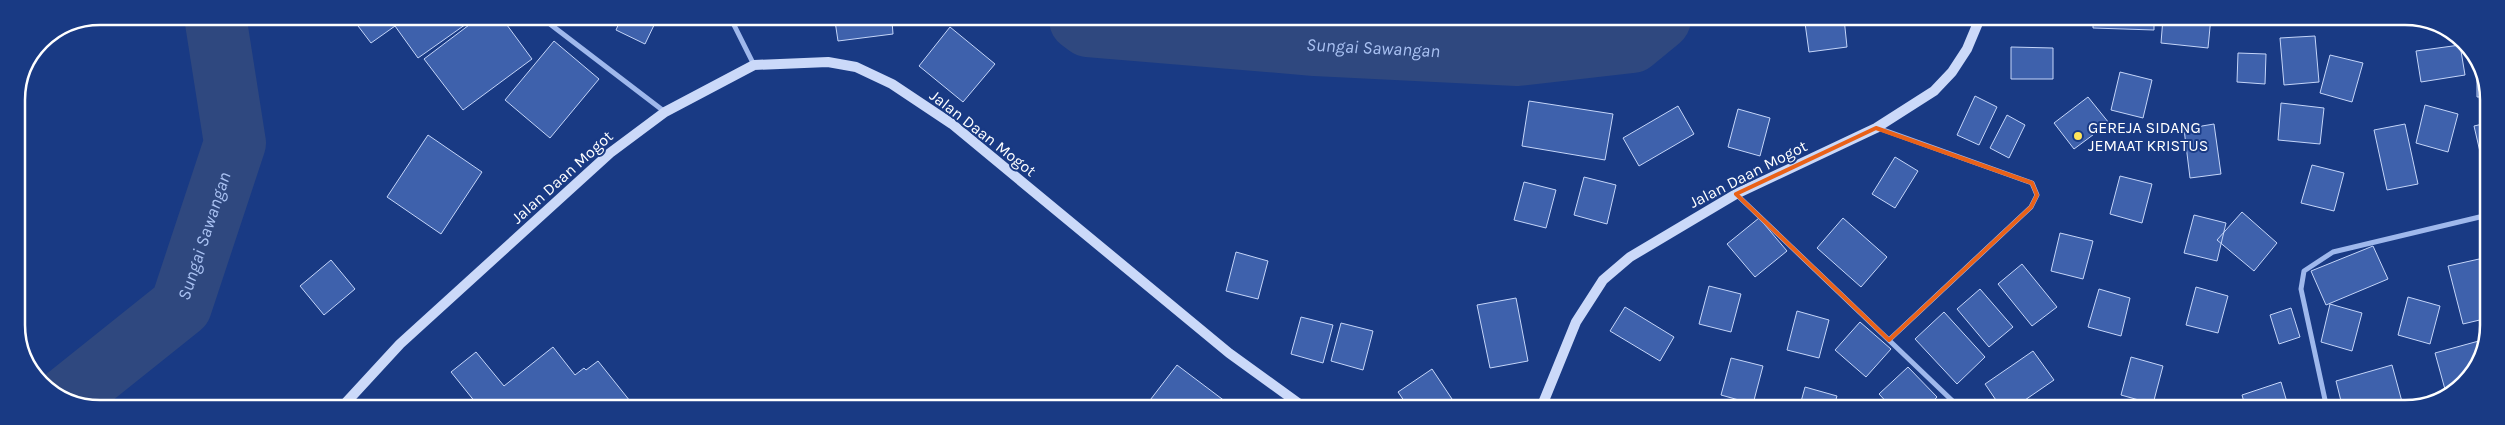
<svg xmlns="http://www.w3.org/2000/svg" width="2505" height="425" viewBox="0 0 2505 425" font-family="Karla,sans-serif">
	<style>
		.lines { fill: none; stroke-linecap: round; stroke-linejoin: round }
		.river { stroke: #2f487f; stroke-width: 62 }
		.building { fill: #3e61ac; stroke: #c4d5f9 }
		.minor { stroke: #9fb8ec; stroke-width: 5 }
		.secondary { stroke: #cbd9f9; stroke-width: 10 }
		.marked { fill: none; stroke: #e96118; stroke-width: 4; stroke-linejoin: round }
		.poi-dot { fill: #ffe45a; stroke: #193a84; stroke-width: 2 }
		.labels { text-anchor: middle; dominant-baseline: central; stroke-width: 4; stroke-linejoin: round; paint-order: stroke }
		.poi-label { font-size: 16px; fill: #fff; stroke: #193a84; text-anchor: start }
		.street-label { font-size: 16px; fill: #fff; stroke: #193a84 }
		.water-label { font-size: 18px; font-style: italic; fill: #aac2f3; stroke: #193a84 }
		.rim { fill: none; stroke: #fff; stroke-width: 2.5 }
	</style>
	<rect width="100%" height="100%" fill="#193a84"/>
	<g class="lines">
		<g class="river">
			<path id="s1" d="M1080,20L1088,26L1315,45L1517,55L1632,42L1660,19"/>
			<path id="s2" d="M66,398L181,306L235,143L216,22"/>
		</g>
	</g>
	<path class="building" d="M2211,17L2208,48L2161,43L2163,18Z
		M1844,18L1847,47L1809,52L1805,23Z
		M2093,18H2154V30L2093,28Z
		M504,21L532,59L463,110L424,59L473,22Z
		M620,21H656L645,44L616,30Z
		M835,21H892L893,34L838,41Z
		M355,22H469L418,58L395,26L371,43Z
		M950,27L995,64L963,102L919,66Z
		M2315,36L2319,82L2284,85L2280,38Z
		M554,41L599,79L550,138L505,100Z
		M2460,45L2465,75L2421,82L2416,51Z
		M2011,47L2053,48V79H2011Z
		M2238,53L2266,54L2265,84L2237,82Z
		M2330,55L2363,63L2352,102L2320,93Z
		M2477,66L2487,83V97H2477Z
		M2120,72L2152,80L2143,118L2111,110Z
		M1975,96L1997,107L1979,145L1957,135Z
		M2088,97L2109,123L2074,149L2054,123Z
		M1529,101L1613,114L1605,160L1522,146Z
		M2281,103L2324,108L2320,144L2278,140Z
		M2425,105L2458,114L2448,152L2416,143Z
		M1678,106L1694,134L1639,166L1623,138Z
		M1738,109L1770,118L1760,156L1728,147Z
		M2007,115L2025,125L2009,158L1990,148Z
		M2487,123V182L2474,126Z
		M2214,124L2221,174L2190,178L2184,129Z
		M2405,124L2418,184L2387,190L2374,130Z
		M428,135L482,172L441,234L387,197Z
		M1895,157L1918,171L1895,208L1872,194Z
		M2312,165L2344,173L2334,211L2301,203Z
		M2120,176L2152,184L2142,223L2110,214Z
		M1584,177L1616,185L1607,224L1574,215Z
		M1524,182L1556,190L1546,228L1514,220Z
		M2242,212L2277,243L2254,271L2217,240Z
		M2194,215L2226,223L2217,261L2184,253Z
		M1759,218L1787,251L1755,277L1727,244Z
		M1843,218L1887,257L1861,287L1817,248Z
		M2060,233L2093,241L2083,279L2051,271Z
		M2373,246L2388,279L2326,305L2311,271Z
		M1236,252L1268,261L1258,299L1226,291Z
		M2488,257V318L2463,324L2448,266Z
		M331,260L355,289L324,315L300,286Z
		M2022,264L2057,307L2032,326L1998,284Z
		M1709,286L1741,294L1731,332L1699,324Z
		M2196,287L2228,296L2218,333L2186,325Z
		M1980,289L2013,327L1989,347L1957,309Z
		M2099,289L2130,298L2121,336L2088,327Z
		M2408,297L2440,306L2430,344L2398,335Z
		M1516,298L1528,361L1490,368L1477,305Z
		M2330,304L2362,313L2352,351L2321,342Z
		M1625,307L1674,337L1660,361L1610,331Z
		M2291,308L2300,337L2279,344L2270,315Z
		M1797,311L1829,320L1819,358L1787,350Z
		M1944,312L1985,357L1957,384L1915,339Z
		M1301,317L1333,325L1323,363L1291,354Z
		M1860,322L1891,349L1866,377L1835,350Z
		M1341,323L1373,331L1363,370L1331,361Z
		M2486,339L2460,388L2446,393L2435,353Z
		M553,347L575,375L584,368L586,370L598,361L630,401L621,408H480L451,372L476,352L504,386Z
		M2033,351L2054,380L2012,409H2002L1985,384Z
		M2131,357L2163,366L2153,404L2121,395Z
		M1731,358L1763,366L1753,404L1721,395Z
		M1177,365L1234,408H1144Z
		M2392,365L2404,409H2343L2336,381Z
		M1908,367L1937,397L1926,409H1893L1879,394Z
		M1432,369L1458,408H1409L1398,392Z
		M2281,382L2289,409H2246L2242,395Z
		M1805,387L1837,396L1833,409H1799Z"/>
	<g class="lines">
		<path class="minor" d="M546,21L665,112
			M732,21L754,65
			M1878,128L2032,183L2037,195L2031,207L1889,340
			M1736,194L1961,409
			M2327,409L2301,289L2304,271L2333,252L2488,215"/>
		<path class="secondary" d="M341,408L400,344L610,153L665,112L754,65L828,62L856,67L892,84L952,124L1229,353L1305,408
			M1541,408L1576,322L1603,280L1630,257L1736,194L1876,128L1934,91L1952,72L1967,49L1980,18"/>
	</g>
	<path class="marked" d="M1876,128L2032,183L2037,195L2031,207L1889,340L1736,194Z"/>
	<circle class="poi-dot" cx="2078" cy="136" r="5"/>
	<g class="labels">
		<g class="poi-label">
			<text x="2088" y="127">GEREJA SIDANG<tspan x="2088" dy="18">JEMAAT KRISTUS</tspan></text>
		</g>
		<g class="street-label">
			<text transform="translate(983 133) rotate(38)">Jalan Daan Mogot</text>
			<text transform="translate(1748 174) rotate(-27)">Jalan Daan Mogot</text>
			<text transform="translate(562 177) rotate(-42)">Jalan Daan Mogot</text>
		</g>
		<g class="water-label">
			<text stroke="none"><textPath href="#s1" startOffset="296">Sungai Sawangan</textPath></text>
			<text stroke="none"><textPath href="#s2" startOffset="221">Sungai Sawangan</textPath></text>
		</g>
	</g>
	<path d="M0 0H2505V425H0ZM100 25H2405A75 75 0 0 1 2480 100V325A75 75 0 0 1 2405 400H100A75 75 0 0 1 25 325V100A75 75 0 0 1 100 25Z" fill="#193a84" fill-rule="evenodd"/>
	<path class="rim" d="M100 25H2405A75 75 0 0 1 2480 100V325A75 75 0 0 1 2405 400H100A75 75 0 0 1 25 325V100A75 75 0 0 1 100 25Z"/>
</svg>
